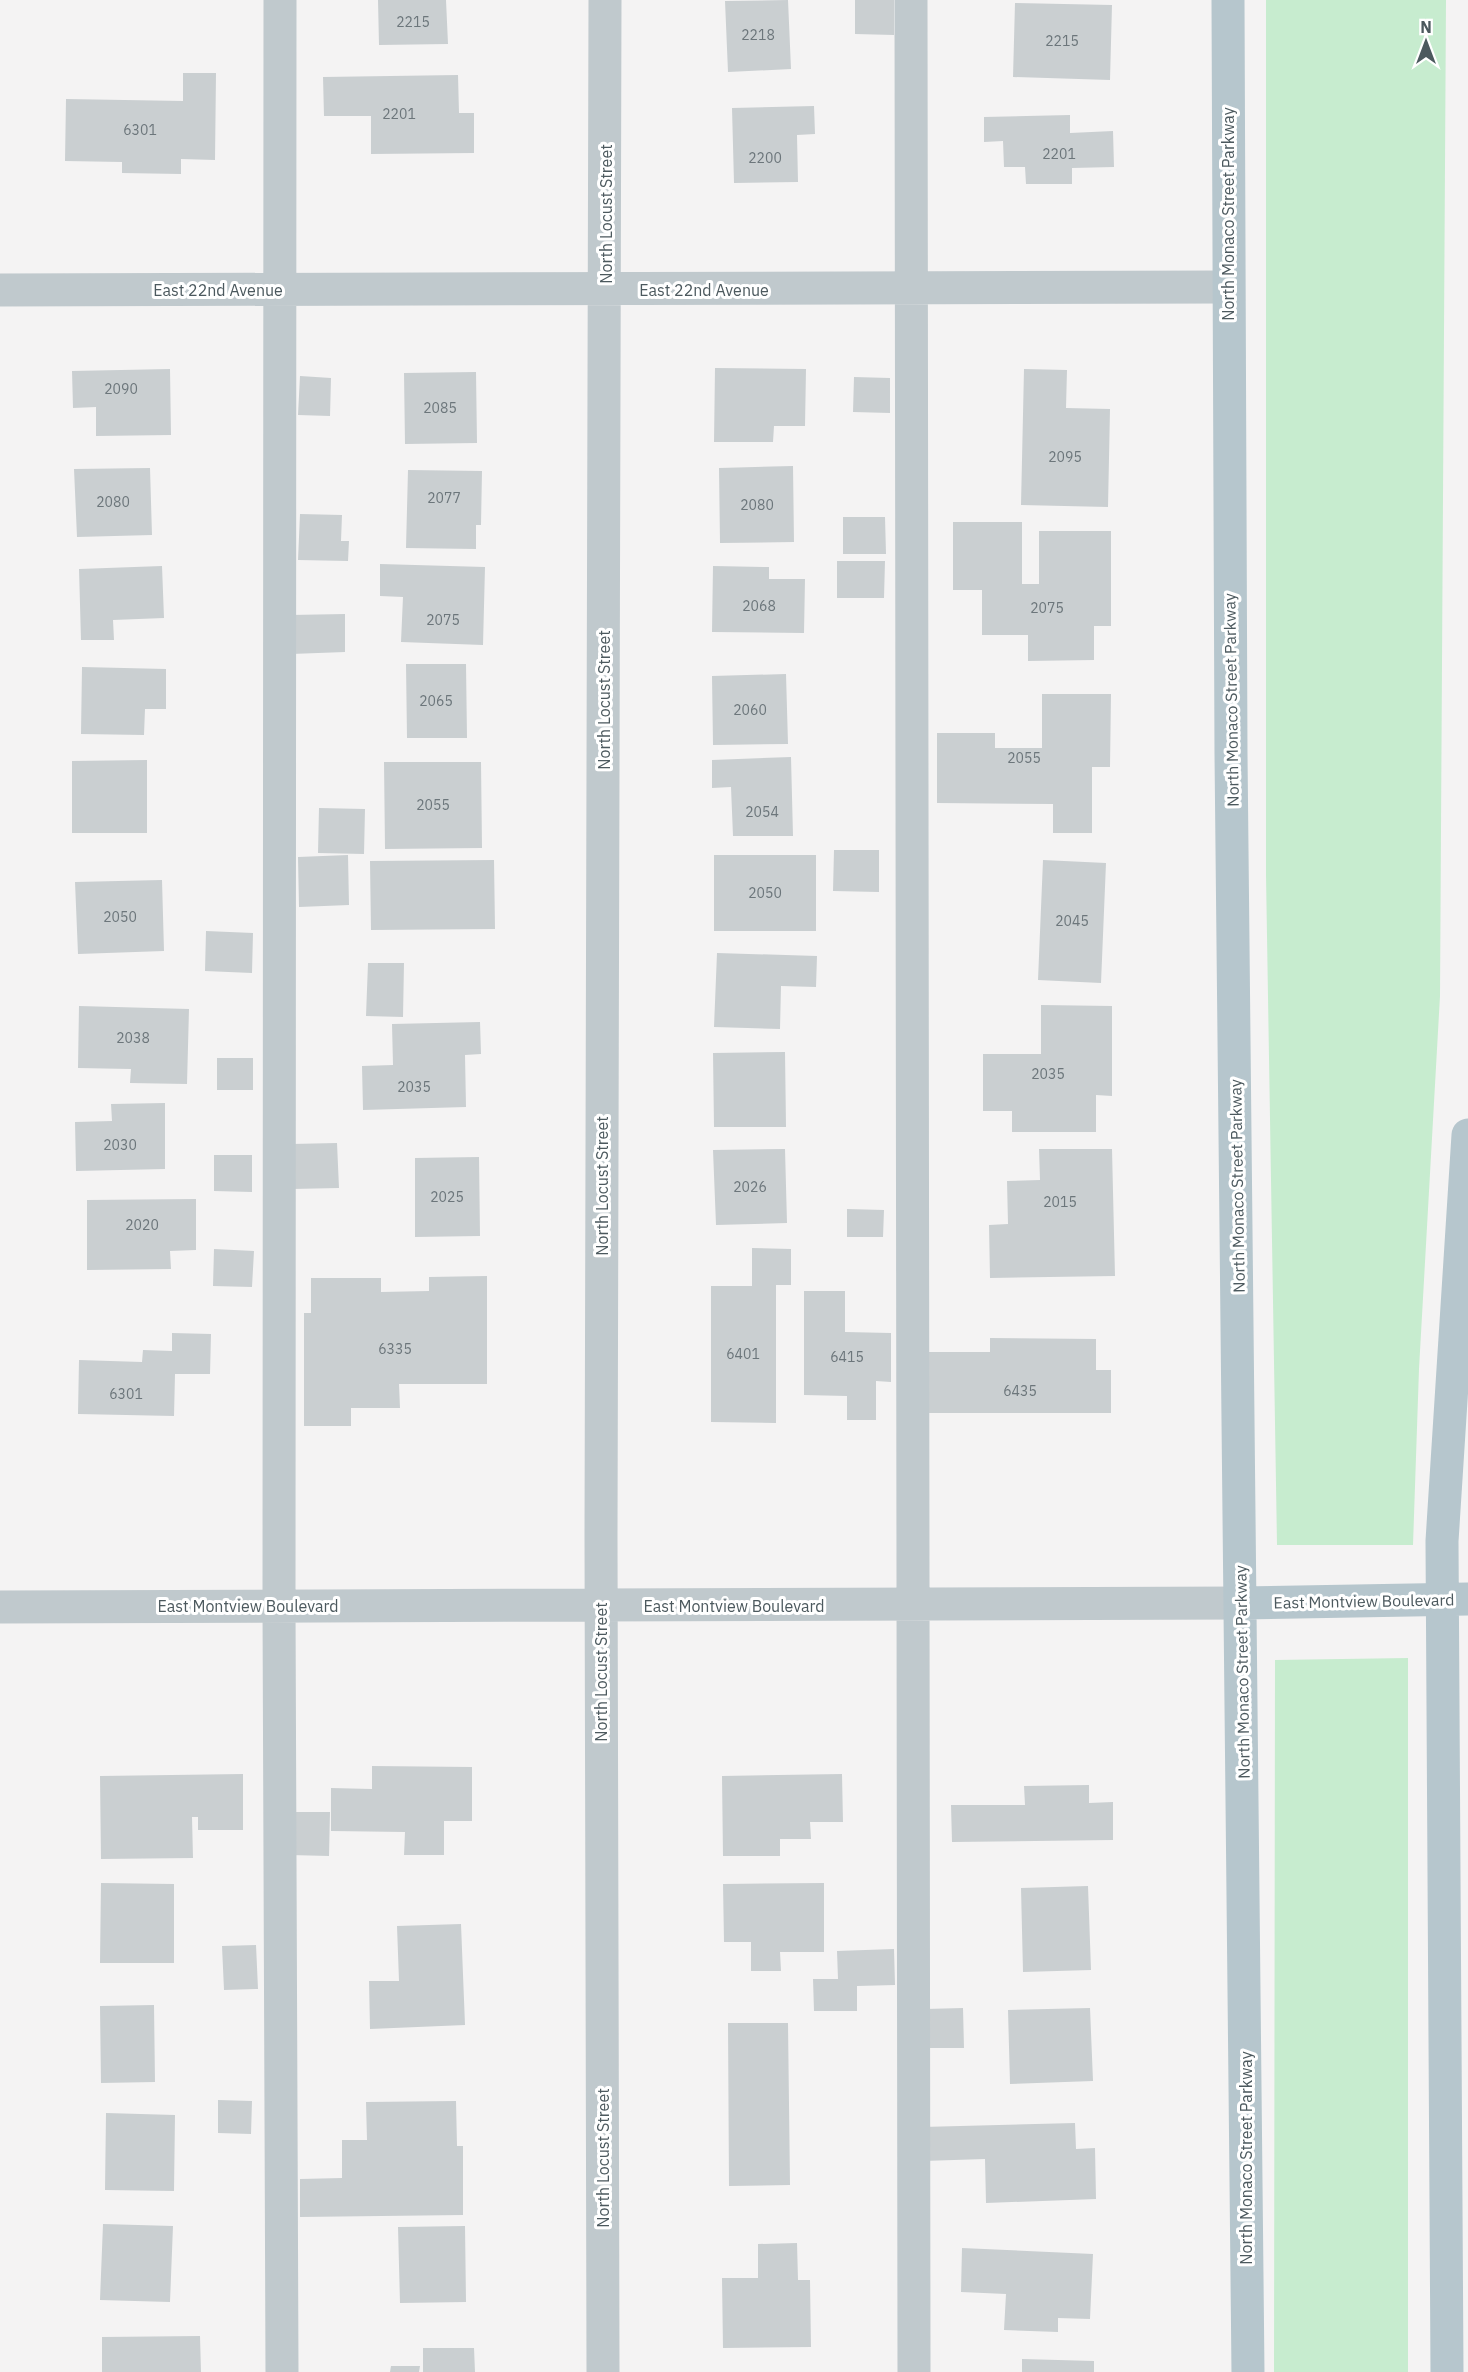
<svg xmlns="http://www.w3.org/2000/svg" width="1468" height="2372" viewBox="0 0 1468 2372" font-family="'IBM Plex Sans',sans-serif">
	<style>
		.green { fill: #c7eccf }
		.building { fill: #cacfd1 }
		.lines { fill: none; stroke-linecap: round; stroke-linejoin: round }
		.minor { stroke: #c0c9cd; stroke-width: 33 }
		.major { stroke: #b6c6cd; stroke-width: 33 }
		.labels { text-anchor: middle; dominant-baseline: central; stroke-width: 6; stroke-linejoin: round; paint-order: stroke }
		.number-label { font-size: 14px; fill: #6c767b }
		.street-label { font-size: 16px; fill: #4c595e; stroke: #fff }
	</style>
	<rect width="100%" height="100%" fill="#f4f3f3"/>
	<path class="green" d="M1266,0H1446L1440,996L1419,1369L1413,1545H1277L1266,875Z
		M1408,1658V2372H1274L1275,1660Z"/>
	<path class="building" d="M378,0H446L448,44L379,45Z
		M788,0L791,69L728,72L725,1Z
		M855,0H894V35L855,34Z
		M1015,3L1112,5L1110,80L1013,77Z
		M183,73H216L215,160L181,159V174L122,173V162L65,161L66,99L183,101Z
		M458,75L459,113H474V153L371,154V116H324L323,77Z
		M814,106L815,134L797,135L798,182L734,183L732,108Z
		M1070,115V133L1113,131L1114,167L1072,168V184H1026L1025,167H1004L1003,141L984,142V117Z
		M715,368L806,369L805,426H774L773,442H714Z
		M170,369L171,435L96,436V407L73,408L72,371Z
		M1024,369L1067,370L1066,408L1110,409L1108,507L1021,505Z
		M476,372L477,443L405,444L404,373Z
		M300,376L331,378L330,416L298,415Z
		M854,377L890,378V413L853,412Z
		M793,466L794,542L720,543L719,468Z
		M150,468L152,535L77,537L74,469Z
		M408,470L482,471L481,525H476V549L406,548Z
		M300,514L342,515L341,541H349L348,561L298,560Z
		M843,517H885L886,554H843Z
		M953,522H1022V584H1039V531H1111V626H1094V660L1028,661V635H982V590H953Z
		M837,561H885L884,598H837Z
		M380,564L485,567L483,645L401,642L403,597L380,596Z
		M162,566L164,618L113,620L114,640H81L79,569Z
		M713,566L769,567V579H805L804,633L712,632Z
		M345,614V652L291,654L290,615Z
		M406,664H466L467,738H407Z
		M82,667L166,669V709H145L144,735L81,734Z
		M786,674L788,744L713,745L712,676Z
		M1042,694H1111L1110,767H1092V833H1053V804L937,803V733H995V748H1042Z
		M791,757L793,836H733L731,787L712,788V760Z
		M147,760V833H72V761Z
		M384,762H481L482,848L385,849Z
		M319,808L365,809L364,854L318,853Z
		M834,850H879V892L833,891Z
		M348,855L349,905L299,907L298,857Z
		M714,855H816V931H714Z
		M494,860L495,929L371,930L370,861Z
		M1043,860L1106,863L1101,983L1038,980Z
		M162,880L164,951L78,954L75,882Z
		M206,931L253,933L252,973L205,971Z
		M717,953L817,956L816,987L781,986L780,1029L714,1027Z
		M368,963H404L403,1017L366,1016Z
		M1041,1005L1112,1006V1096L1096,1095V1132H1012V1111H983V1054H1041Z
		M79,1006L189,1009L187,1084L130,1083L131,1069L78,1068Z
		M480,1022L481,1054L465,1055L466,1107L363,1110L362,1066L393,1065L392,1024Z
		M785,1052L786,1127H714L713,1053Z
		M217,1058H253V1090H217Z
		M165,1103V1169L76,1171L75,1122L112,1121L111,1104Z
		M337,1143L339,1188L292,1189L291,1144Z
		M785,1149L787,1223L716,1225L713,1150Z
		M1039,1149H1112L1115,1276L990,1278L989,1225L1008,1224L1007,1181L1040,1180Z
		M214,1155H252V1192L214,1191Z
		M479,1157L480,1236L415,1237V1158Z
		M196,1199V1250L170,1251L171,1269L87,1270V1200Z
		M847,1209L884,1210L883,1237H847Z
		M752,1248L791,1249V1285H776V1423L711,1422V1286H752Z
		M214,1249L254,1251L252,1287L213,1286Z
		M487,1276V1384H399L400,1408H351V1426H304V1313H311V1278H381V1292L429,1291V1277Z
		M804,1291H845V1332L891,1333V1382L876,1381V1420H847V1396L804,1395Z
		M172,1333L211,1334L210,1374H175L174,1416L78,1414L79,1360L142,1362L143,1350L172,1351Z
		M990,1338L1096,1339V1370H1111V1413H928V1352H990Z
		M372,1766L472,1767V1821H444V1855H404L405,1832L331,1831V1788L372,1789Z
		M243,1774V1830H198V1817H192L193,1858L101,1859L100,1776Z
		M842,1774L843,1822H810L811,1839H780V1856H723L722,1776Z
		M1089,1785V1803L1113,1802V1840L952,1842L951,1805H1025L1024,1786Z
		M291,1812H330L329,1856L290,1855Z
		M101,1883L174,1884V1963H100Z
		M824,1883V1952H780L781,1971H751V1942H724L723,1884Z
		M1088,1886L1091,1970L1023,1972L1021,1888Z
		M461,1924L465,2025L370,2029L369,1981H399L397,1926Z
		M256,1945L258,1989L224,1990L222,1946Z
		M894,1949L895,1985L857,1986V2011H814L813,1979H838L837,1951Z
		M154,2005L155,2082L101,2083L100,2006Z
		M963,2008L964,2048H925V2009Z
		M1090,2008L1093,2081L1010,2084L1008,2010Z
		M728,2023H788L790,2185L729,2186Z
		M218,2100L252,2101L251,2134L218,2133Z
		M456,2101L457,2146H463V2215L300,2217V2179L342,2178V2140H367L366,2102Z
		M106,2113L175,2115L174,2191L105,2190Z
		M1075,2123L1076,2149L1095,2148L1096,2199L986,2203L985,2159L923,2161L922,2127Z
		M103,2224L173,2226L170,2302L100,2300Z
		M465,2226L466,2302L400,2303L398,2227Z
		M797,2243L798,2280H810L811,2347L723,2348L722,2278H758V2244Z
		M962,2248L1093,2254L1090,2319L1058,2318V2332L1004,2330L1006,2294L961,2292Z
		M200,2336L201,2372H102V2337Z
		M423,2348H474L475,2372H423Z
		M1022,2359L1094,2361V2372H1022Z
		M391,2366H420L419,2372H390Z"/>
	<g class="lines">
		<path class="minor" d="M280,0L279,1606L282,2372
			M911,0L914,2372
			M0,290L1227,287
			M0,1607L1242,1603
			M603,2372L601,1535L605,0"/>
		<path class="major" d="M1228,0L1231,754L1248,2372
			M1242,1603L1468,1599
			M1447,2372L1442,1541L1468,1135"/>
	</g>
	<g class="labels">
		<g class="number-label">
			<text x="413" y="22">2215</text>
			<text x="758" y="35">2218</text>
			<text x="1062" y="41">2215</text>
			<text x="399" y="114">2201</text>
			<text x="140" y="130">6301</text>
			<text x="1059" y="154">2201</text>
			<text x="765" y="158">2200</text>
			<text x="121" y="389">2090</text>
			<text x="440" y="408">2085</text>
			<text x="1065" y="457">2095</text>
			<text x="444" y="498">2077</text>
			<text x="113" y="502">2080</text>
			<text x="757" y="505">2080</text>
			<text x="759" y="606">2068</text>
			<text x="1047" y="608">2075</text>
			<text x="443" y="620">2075</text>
			<text x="436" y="701">2065</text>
			<text x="750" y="710">2060</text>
			<text x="1024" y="758">2055</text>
			<text x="433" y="805">2055</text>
			<text x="762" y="812">2054</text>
			<text x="765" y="893">2050</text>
			<text x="120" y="917">2050</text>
			<text x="1072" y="921">2045</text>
			<text x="133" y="1038">2038</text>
			<text x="1048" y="1074">2035</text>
			<text x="414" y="1087">2035</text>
			<text x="120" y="1145">2030</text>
			<text x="750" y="1187">2026</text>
			<text x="447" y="1197">2025</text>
			<text x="1060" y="1202">2015</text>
			<text x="142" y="1225">2020</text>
			<text x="395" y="1349">6335</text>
			<text x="743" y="1354">6401</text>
			<text x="847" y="1357">6415</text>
			<text x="1020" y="1391">6435</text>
			<text x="126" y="1394">6301</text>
		</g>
		<g class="street-label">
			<text transform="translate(606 214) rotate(-90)">North Locust Street</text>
			<text transform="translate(1228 214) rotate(-90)">North Monaco Street Parkway</text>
			<text x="218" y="290">East 22nd Avenue</text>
			<text x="704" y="290">East 22nd Avenue</text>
			<text transform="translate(604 700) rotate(-90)">North Locust Street</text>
			<text transform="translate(1231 700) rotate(-91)">North Monaco Street Parkway</text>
			<text transform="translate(602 1186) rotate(-90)">North Locust Street</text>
			<text transform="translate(1237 1186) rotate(-91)">North Monaco Street Parkway</text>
			<text transform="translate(1364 1601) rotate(-1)">East Montview Boulevard</text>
			<text x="248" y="1606">East Montview Boulevard</text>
			<text x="734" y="1606">East Montview Boulevard</text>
			<text transform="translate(601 1672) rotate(-90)">North Locust Street</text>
			<text transform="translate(1242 1672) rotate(-91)">North Monaco Street Parkway</text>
			<text transform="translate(603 2158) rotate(-90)">North Locust Street</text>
			<text transform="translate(1246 2158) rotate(-90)">North Monaco Street Parkway</text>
		</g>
	</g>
	<g transform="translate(1426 42)" stroke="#ffffff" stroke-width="4.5" paint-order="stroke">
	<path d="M0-4.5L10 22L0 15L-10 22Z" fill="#4c595e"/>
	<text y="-9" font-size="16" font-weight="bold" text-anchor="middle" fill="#4c595e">N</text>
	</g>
</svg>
